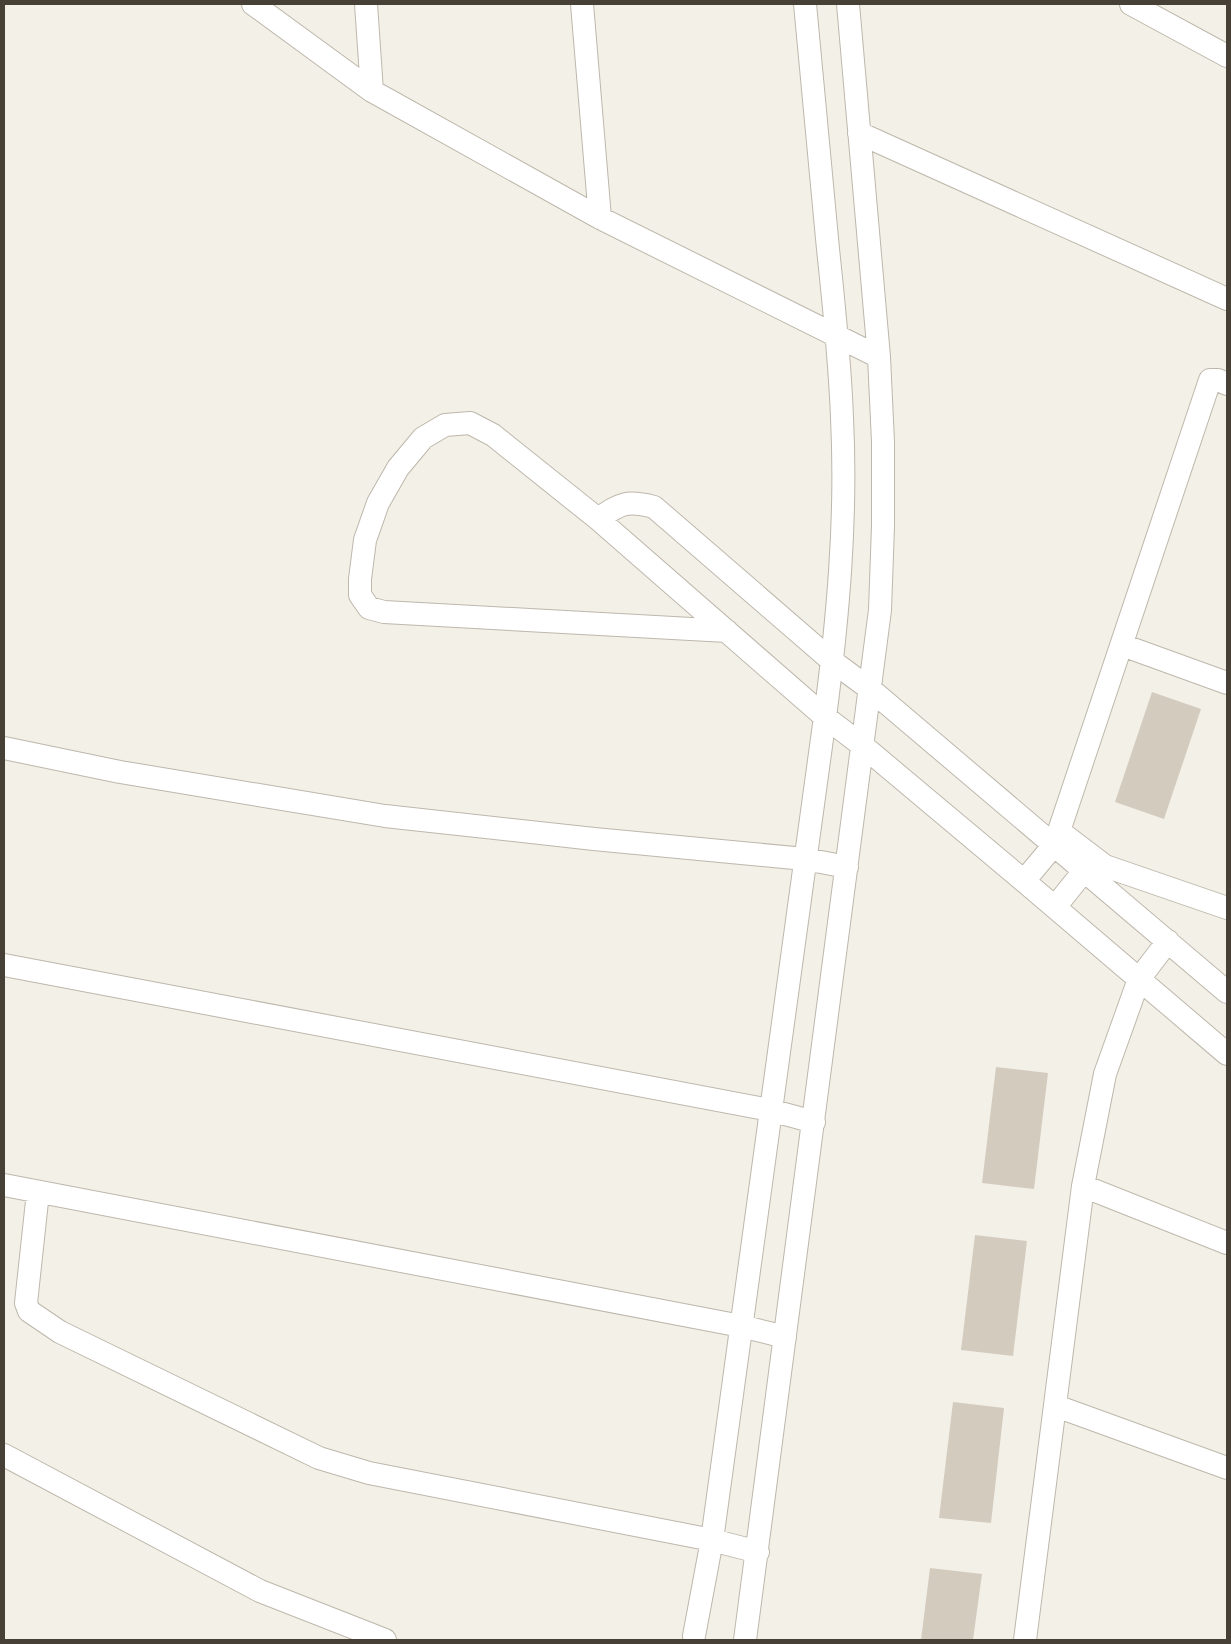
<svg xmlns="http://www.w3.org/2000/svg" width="1231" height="1644" viewBox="0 0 1231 1644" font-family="Figtree,sans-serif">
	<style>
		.building { fill: #d4cbbf }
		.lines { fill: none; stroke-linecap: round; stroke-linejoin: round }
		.minor-casing { stroke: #beb7ab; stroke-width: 24 }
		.minor { stroke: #fff; stroke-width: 22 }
	</style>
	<rect width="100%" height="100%" fill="#f3f0e8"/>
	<path class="building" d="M1152,692L1201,709L1164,819L1115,802Z
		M996,1067L1048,1073L1034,1189L982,1183Z
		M975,1235L1027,1241L1013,1356L961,1350Z
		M953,1402L1004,1408L991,1523L939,1518Z
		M930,1568L982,1574L973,1640H921Z"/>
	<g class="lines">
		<defs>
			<path id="minor" d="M253,4L372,91L600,218L879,357
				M366,4L372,91
				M582,4L600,218
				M1131,4L1227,56
				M859,133L1227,299
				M598,519C621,503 627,500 654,507L832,661L870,689L1227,992
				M727,631L384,612L369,608L360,595V579L365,540L378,503L398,468L423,438L445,425L470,423L493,435L598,519L825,717L863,746L1024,881L1227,1054
				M1122,645L1227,683
				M4,748L120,772L385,816L594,839L805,859L847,867
				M1059,831L1105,866
				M1024,881L1054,845L1059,831L1210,380H1218L1227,384
				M1055,907L1084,871L1091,867L1105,866L1227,908
				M4,965L770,1110L814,1122
				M4,1185L741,1326L785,1337
				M1083,1186L1227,1243
				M38,1192L26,1303L29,1311L60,1332L319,1458L369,1473L712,1540L758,1552
				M1056,1406L1227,1468
				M4,1455L260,1591L385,1640
				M694,1636L712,1540L825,717C838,618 847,518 842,418C840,362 834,305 828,249C820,167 813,85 805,4
				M745,1640L880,610L883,526V442L879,357L848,4
				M1025,1640L1083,1186L1105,1074L1139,979L1168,941"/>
		</defs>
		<use href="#minor" class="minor-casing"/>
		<use href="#minor" class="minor"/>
	</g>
	<rect width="1231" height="1644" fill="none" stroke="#464037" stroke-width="10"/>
</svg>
